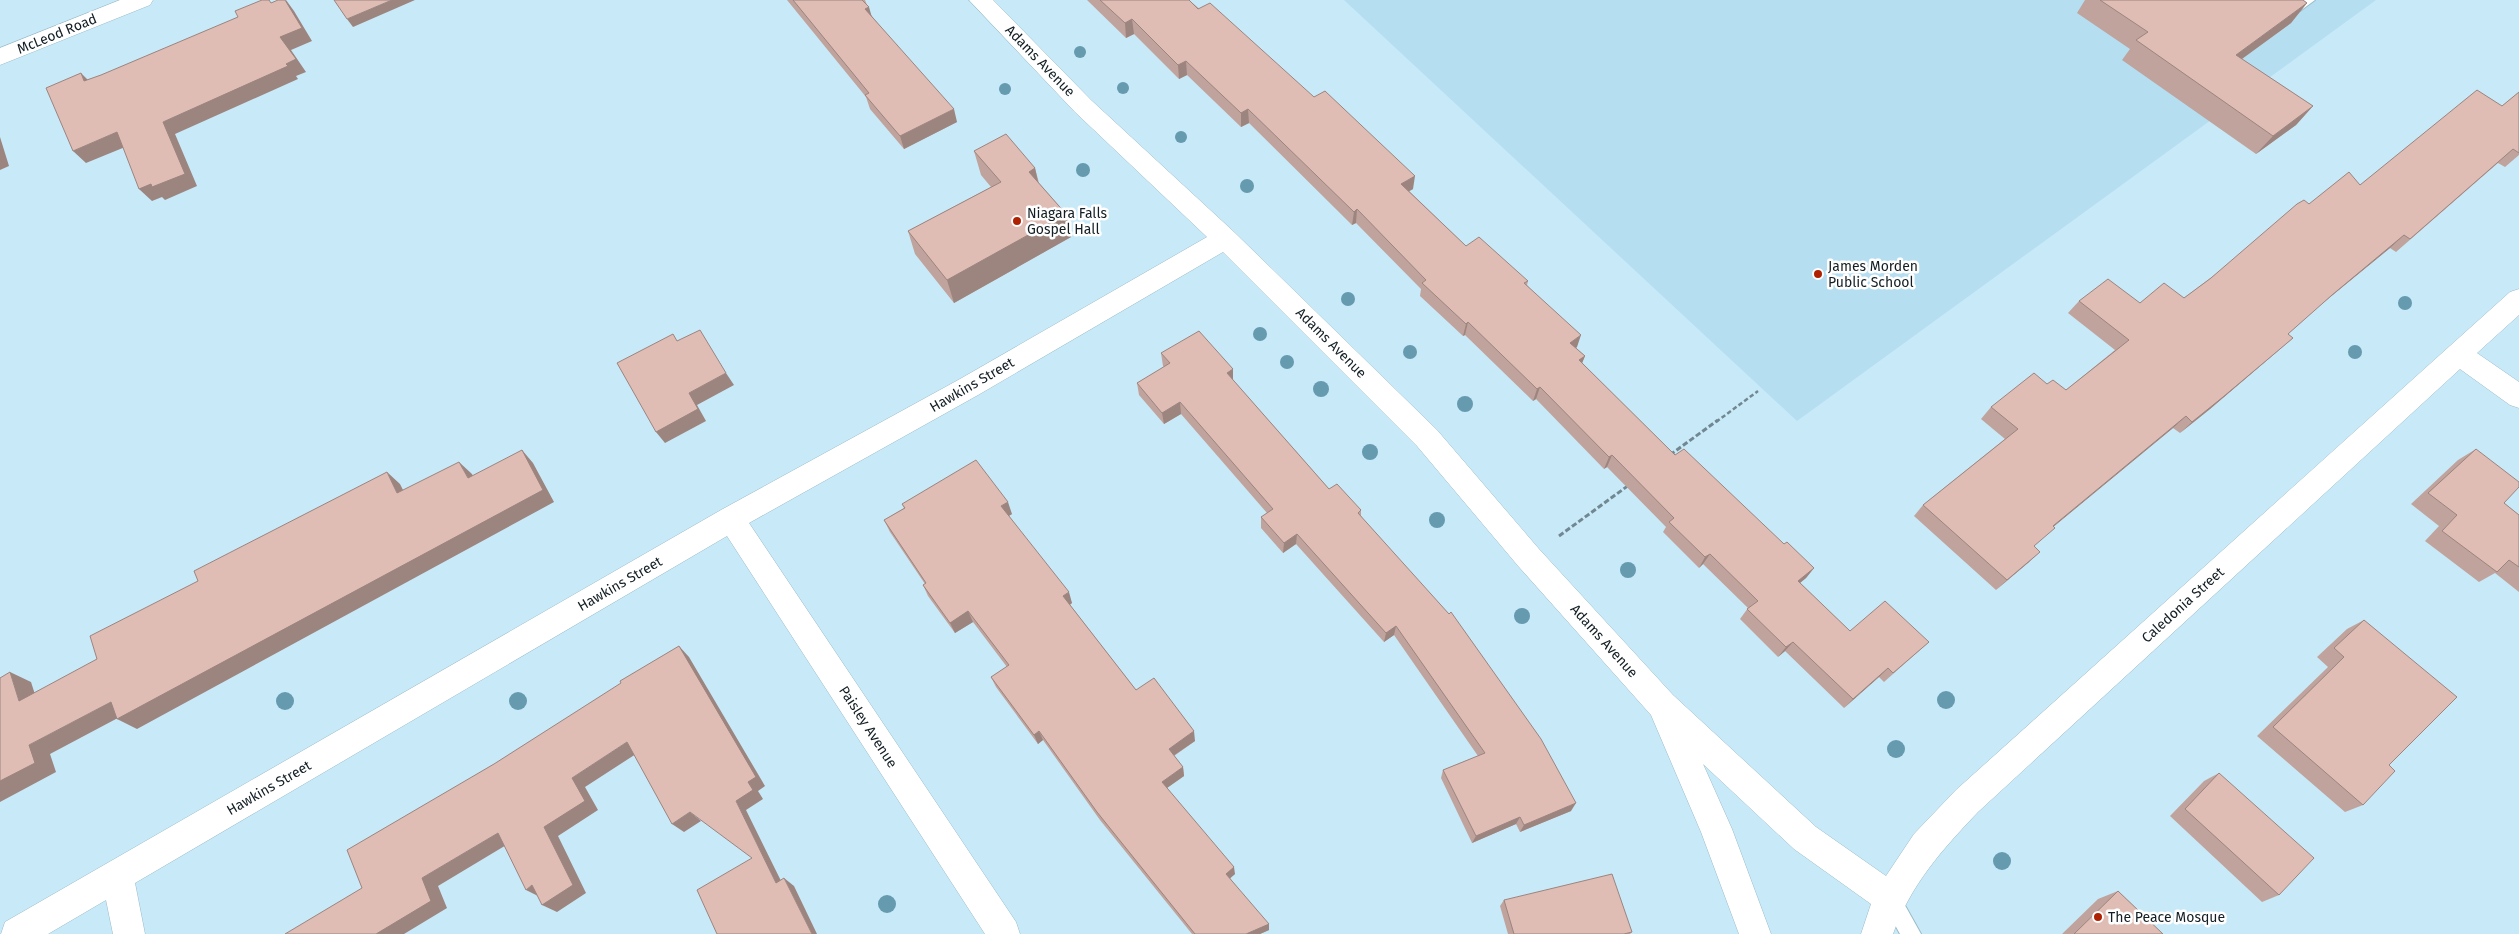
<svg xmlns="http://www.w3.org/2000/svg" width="2519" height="934" viewBox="0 0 2519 934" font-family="'Fira Sans',sans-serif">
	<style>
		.built { fill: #b5def1 }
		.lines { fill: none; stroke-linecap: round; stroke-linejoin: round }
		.lane-casing { stroke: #9abbc9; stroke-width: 2 }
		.street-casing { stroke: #9abbc9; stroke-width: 1 }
		.secondary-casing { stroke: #9abbc9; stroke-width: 1 }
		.path-far1 { stroke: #718892; stroke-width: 2.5; stroke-dasharray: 4.5 2.5; stroke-linecap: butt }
		.path { stroke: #718892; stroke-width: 3; stroke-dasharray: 5.5 2.5; stroke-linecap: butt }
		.lane { fill: #fff; fill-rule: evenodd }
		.street { fill: #fff; fill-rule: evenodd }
		.secondary { fill: #fff; fill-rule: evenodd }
		.tree { fill: #669aae }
		.wall { fill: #c0a39c }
		.shaded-wall { fill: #9c847f }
		.building { fill: #dfbdb5; stroke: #9c847f }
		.poi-dot { fill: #ae2102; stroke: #fff; stroke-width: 2 }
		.labels { text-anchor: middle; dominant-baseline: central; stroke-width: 5; stroke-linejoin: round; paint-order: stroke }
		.street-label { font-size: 14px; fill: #121e23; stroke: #fff }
		.poi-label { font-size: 14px; fill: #121e23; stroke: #fff; text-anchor: start }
	</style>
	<rect width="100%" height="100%" fill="#c8e9f8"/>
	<path class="built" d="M1344,0H2376L1797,421Z"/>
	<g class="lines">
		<defs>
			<path id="lane" d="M2299,0H2315L2300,11L2293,6Z
				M1890,888L1897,891L1921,934H1900L1880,898L1883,891Z"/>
			<path id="street" d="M969,0H993L1091,100L1234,232L1437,430L1539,549L1673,695L1816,827L1886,876L1914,834L1956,790L2510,292L2519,289V315L2477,353L2519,382V408L2510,405L2460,369L1978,812C1942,850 1911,884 1893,934H1861L1871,904L1794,849L1703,764L1732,829L1771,934H1739L1701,832L1651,715L1519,567L1417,446L1223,252L978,395L749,523L1016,922L1020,934H985L727,536L135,883L145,934H113L106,900L48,934H1L5,922L721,510L960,379L1207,237L1075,112Z"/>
			<path id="secondary" d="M120,0H153L150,5L0,65V48Z"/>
		</defs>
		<use href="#lane" class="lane-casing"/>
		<use href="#street" class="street-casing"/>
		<use href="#secondary" class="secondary-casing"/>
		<path class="path-far1" d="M1716,422L1758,391"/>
		<path class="path" d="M1670,455L1718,420
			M1559,536L1629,485"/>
		<use href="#lane" class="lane"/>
		<use href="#street" class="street"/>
		<use href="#secondary" class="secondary"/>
	</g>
	<g class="tree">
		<circle cx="1080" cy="52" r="6"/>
		<circle cx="1123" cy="88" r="6"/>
		<circle cx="1005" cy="89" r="6"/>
		<circle cx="1181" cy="137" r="6"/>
		<circle cx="1083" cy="170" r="7"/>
		<circle cx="1247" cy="186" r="7"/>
		<circle cx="1348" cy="299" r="7"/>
		<circle cx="2405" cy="303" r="7"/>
		<circle cx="1260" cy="334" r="7"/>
		<circle cx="1410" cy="352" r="7"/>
		<circle cx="2355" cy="352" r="7"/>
		<circle cx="1287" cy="362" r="7"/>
		<circle cx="1321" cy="389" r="8"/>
		<circle cx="1465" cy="404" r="8"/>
		<circle cx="1370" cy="452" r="8"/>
		<circle cx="1437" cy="520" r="8"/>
		<circle cx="1628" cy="570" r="8"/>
		<circle cx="1522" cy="616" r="8"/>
		<circle cx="1946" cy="700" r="9"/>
		<circle cx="285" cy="701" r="9"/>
		<circle cx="518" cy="701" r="9"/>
		<circle cx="1896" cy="749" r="9"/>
		<circle cx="2002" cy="861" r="9"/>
		<circle cx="887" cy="904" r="9"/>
	</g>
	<path class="wall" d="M787,0H865L871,15L957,122L904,149L870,109L866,97Z
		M1087,0H1189L1413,189L1409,191L1466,246L1528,281L1527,285L1577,347L1576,348L1585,356L1582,363L1675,455L1784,544L1814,568L1806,578L1800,583L1850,631L1929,642L1884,682L1879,677L1844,708L1785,651L1778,657L1740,619L1748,608L1703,564L1699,568L1663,532L1666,527L1607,467L1604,469L1536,399L1533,401L1465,335L1463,336L1420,296L1421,289L1356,223L1352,225L1249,123L1241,127L1187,75L1179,79L1134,34L1126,38Z
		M2085,0H2303L2307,3L2291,23L2242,59L2313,106L2296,125L2256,154L2122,60L2130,49L2077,13Z
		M2519,92V155L2505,167L2498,163L2396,252L2390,248L2318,307L2288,334L2293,338L2210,409L2180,433L2173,428L2053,527L2034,546L2029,562L1996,590L1914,516L1923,505L2005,439L1981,419L1991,407L2047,384L2066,390L2115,350L2068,313L2079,301L2140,303L2184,298L2309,204L2360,185L2502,106Z
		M974,151L1035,168L1039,183L1066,214L1071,237L954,303L915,254L908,231L991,187L981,175Z
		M1161,353L1233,369V380L1329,489L1361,510V516L1571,811L1520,832L1516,824L1472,843L1441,778L1443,770L1478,756L1394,635L1384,642L1296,544L1283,553L1261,528V517L1267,513L1181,414L1164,424L1139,395L1137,383L1164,367L1163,366Z
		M2476,449L2504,503L2519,515V592L2495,573L2479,582L2425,541L2439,526L2411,504L2458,460Z
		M902,504L1012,514L1009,516L1072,603L1070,605L1136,690L1195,741L1174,756L1183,767L1184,776L1167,788L1235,874L1230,878L1269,930L1260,934H1192L1100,820L1043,740L1038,744L996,687L991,677L1007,667L973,622L955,633L928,596L923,585L925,584L890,532L884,520L904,508Z
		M2364,620L2389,765L2363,805L2345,812L2257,736L2328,667L2317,657L2347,629Z
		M2219,773L2279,895L2262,902L2170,816L2204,781Z
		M2118,891L2163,934H2062L2098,899Z
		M1504,900L1632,932L1630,934H1508L1500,906Z"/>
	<path class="shaded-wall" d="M286,0L294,11L312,41L291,50L306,72L296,76L298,79L175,134L197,186L165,200L162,197L152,201L139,189L163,122L286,64L280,37Z
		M392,0H415L353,27L347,19Z
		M2307,3L2291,23L2221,74L2236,55Z
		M869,7L873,21L865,9Z
		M1132,19L1134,34L1126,38L1125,23Z
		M1186,61L1187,75L1179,79L1178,65Z
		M81,73L94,86L84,81Z
		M2313,106L2296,125L2256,154L2273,136Z
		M954,109L957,122L904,149L900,136Z
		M1248,109L1249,123L1241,127V113Z
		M117,132L130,145L86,163L73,151Z
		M0,137L9,166L0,170Z
		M1035,168L1040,191L1029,172Z
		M1415,176L1413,189L1399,197L1401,184Z
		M1357,209L1356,223L1352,225L1354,212Z
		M1066,214L1071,237L954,303L947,280Z
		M2404,235L2390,248L2318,307L2332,295Z
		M1468,322L1465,335L1463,336L1466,324Z
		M1581,335L1577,347L1566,355L1570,343Z
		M2293,338L2210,409L2180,433L2192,422Z
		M1585,356L1580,368L1579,360Z
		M1233,369V381L1227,373Z
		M726,373L734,385L697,405L706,421L665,443L656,432L689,393Z
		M1540,387L1536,399L1533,401L1537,389Z
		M1180,402L1181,414L1164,424L1162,413Z
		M2186,416L2173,428L2041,537L2053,526Z
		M522,450L533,463L554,502L137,729L117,719Z
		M1612,455L1607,467L1604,469L1609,457Z
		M459,462L472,474L480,491L468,478Z
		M387,472L400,484L411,506L397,493Z
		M1008,502L1012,514L1005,518L1001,506Z
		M1297,534L1296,544L1283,553L1284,543Z
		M2040,552L2029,562L1996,590L2007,580Z
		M1710,554L1703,564L1699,568L1705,557Z
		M1814,568L1806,578L1790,591L1798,581Z
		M1069,592L1072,603L1066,607L1063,596Z
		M968,611L973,622L955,633L950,623Z
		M1396,626L1394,635L1384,642L1386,633Z
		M1793,642L1785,651L1778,657L1786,647Z
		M679,646L689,657L765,786L758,791L763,799L746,810L786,891L776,883L736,801L748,782Z
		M1888,668L1879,677L1844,708L1853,699Z
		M10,672L31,682L40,710L19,701Z
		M111,702L131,711L50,754L56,772L0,802V781L29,745Z
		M1039,731L1043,740L1038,744L1034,735Z
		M1194,731L1195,741L1170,758L1169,749Z
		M627,742L639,752L585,787L598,810L558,836L586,893L557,912L542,905L544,827L572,778Z
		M1183,767L1184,776L1164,790L1162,782Z
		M1576,803L1571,811L1520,832L1524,825Z
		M690,812L701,821L684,832L672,824Z
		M1520,817L1516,824L1472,843L1476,836Z
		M498,833L513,841L438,886L447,908L404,934H376L422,878Z
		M1234,867L1235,874L1227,881L1226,874Z
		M784,878L794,886L817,934H812Z
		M532,885L540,897L526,890Z
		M1269,924V930L1260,934H1246Z"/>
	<path class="building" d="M262,0H269L271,3L278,0H285L302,28L280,37L296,59L286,64L288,66L163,122L185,174L152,187L151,184L139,189L117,132L73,151L46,88L81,73L84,81L101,75L238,17L235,11Z
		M334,0H392L347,19Z
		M793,0H862L869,7L865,9L954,109L900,136L865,95L869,93Z
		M1100,0H1189L1198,9L1210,3L1314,97L1325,91L1415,176L1401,184L1466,246L1479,237L1528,281L1524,283L1581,335L1570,343L1585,356L1579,360L1675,455L1684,449L1784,544L1787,542L1814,568L1798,581L1850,631L1885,601L1929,642L1893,673L1888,668L1853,699L1793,642L1786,647L1747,609L1758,601L1710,554L1705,557L1669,522L1674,518L1612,455L1609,457L1540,387L1537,389L1468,322L1466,324L1422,283L1426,280L1357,209L1354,212L1248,109L1241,113L1186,61L1178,65L1132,19L1125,23Z
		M2100,0H2303L2307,3L2236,55L2313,106L2273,136L2136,40L2148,32Z
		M2477,90L2502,106L2519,92V153L2513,149L2410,239L2404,235L2332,295L2288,334L2293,338L2223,397L2192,422L2186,416L2053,526L2055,528L2034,546L2040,552L2007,580L1923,505L2018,429L1991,407L2034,373L2047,384L2053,380L2066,390L2129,340L2079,301L2108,279L2140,303L2164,283L2184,298L2211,278L2297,204L2304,200L2309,204L2349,172L2360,185Z
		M1006,134L1035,168L1029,172L1066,214L947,280L908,231L1001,182L974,151Z
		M700,330L726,373L689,393L698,409L656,432L617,363L673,334L677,341Z
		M1199,331L1233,369L1227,373L1329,489L1337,484L1361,510L1358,513L1449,614L1451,612L1541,739L1576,803L1524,825L1520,817L1476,836L1443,770L1485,753L1396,626L1386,633L1297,534L1284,543L1261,517L1273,509L1180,402L1162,413L1137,383L1170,363L1161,353Z
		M2476,449L2519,482V487L2504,503L2519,515V567L2509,560L2497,572L2442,531L2457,515L2428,493Z
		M522,450L543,490L117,719L111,702L29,745L35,763L0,781V678L10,672L19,701L97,659L90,636L198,581L194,571L387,472L397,493L459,462L468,478Z
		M976,460L1008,502L1001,506L1069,592L1063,596L1136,690L1154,678L1194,731L1169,749L1183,767L1162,782L1234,867L1226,874L1269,924L1246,934H1195L1097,812L1039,731L1034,735L991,677L1009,665L968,611L950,623L923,585L926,583L884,520L905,508L902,504Z
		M2364,620L2457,697L2389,765L2395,771L2363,805L2273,727L2344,657L2334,648Z
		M679,646L756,777L748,782L753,790L736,801L776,883L784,878L812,934H717L697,890L752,858L690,812L672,824L627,742L572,778L585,801L544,827L573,885L542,905L532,885L526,890L498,833L422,878L431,901L376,934H285L362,888L347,850L494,764L621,683L620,681Z
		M2219,773L2314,858L2279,895L2185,809Z
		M1612,874L1632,932L1624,934H1514L1504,900Z
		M2118,891L2163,934H2074Z"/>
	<g class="poi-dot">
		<circle cx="1017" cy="221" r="5"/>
		<circle cx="1818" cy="274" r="5"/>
		<circle cx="2098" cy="917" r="5"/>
	</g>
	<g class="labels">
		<g class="street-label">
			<text transform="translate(57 34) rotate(-22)">McLeod Road</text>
			<text transform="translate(1040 61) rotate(46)">Adams Avenue</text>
			<text transform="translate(1331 343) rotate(45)">Adams Avenue</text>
			<text transform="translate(972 385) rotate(-30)">Hawkins Street</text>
			<text transform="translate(620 584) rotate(-30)">Hawkins Street</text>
			<text transform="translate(2183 605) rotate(-42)">Caledonia Street</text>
			<text transform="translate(1604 641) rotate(48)">Adams Avenue</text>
			<text transform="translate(868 727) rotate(57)">Paisley Avenue</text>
			<text transform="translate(269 788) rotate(-30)">Hawkins Street</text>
		</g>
		<g class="poi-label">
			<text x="1027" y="213">Niagara Falls<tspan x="1027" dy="16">Gospel Hall</tspan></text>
			<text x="1828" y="266">James Morden<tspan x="1828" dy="16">Public School</tspan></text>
			<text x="2108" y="917">The Peace Mosque</text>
		</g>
	</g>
</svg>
